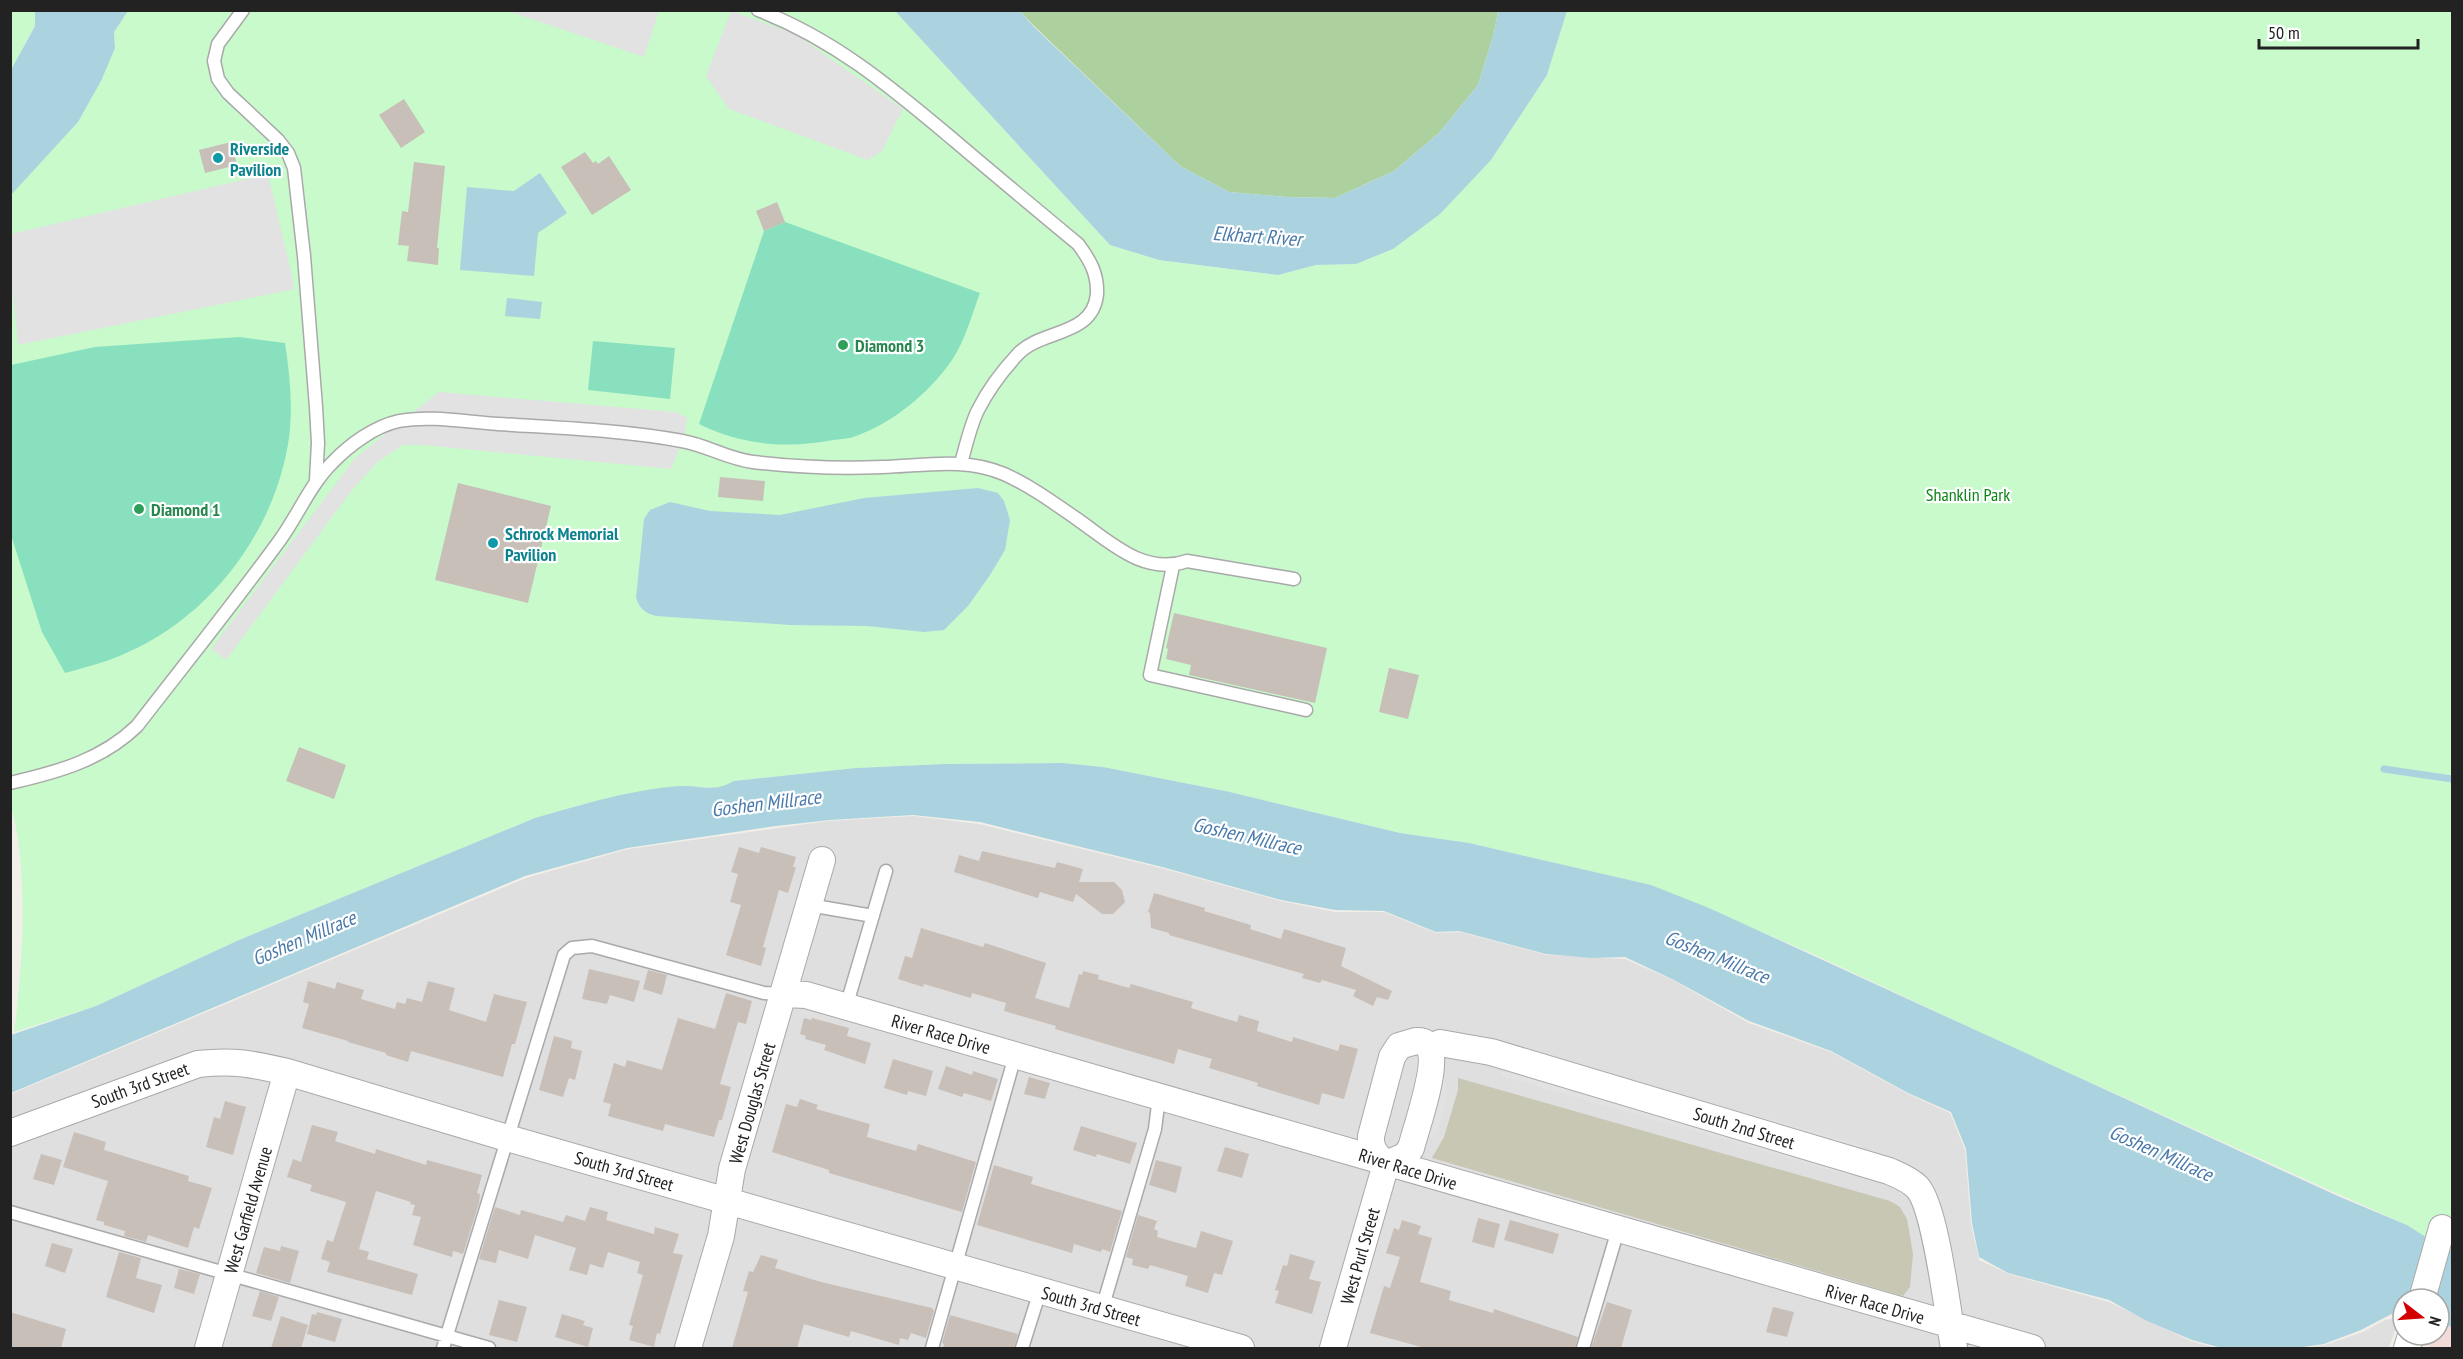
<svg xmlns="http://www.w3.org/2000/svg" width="2463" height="1359" viewBox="0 0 2463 1359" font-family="'PT Sans Narrow',sans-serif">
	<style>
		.residential { fill: #e0dfdf }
		.commercial { fill: #f2dad9 }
		.construction { fill: #c7c7b4 }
		.forest { fill: #add19e }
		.park { fill: #c8facc }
		.pitch { fill: #88e0be }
		.parking { fill: #e2e2e2 }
		.water { fill: #aad3df }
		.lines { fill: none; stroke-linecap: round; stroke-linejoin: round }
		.stream { stroke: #aad3df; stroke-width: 7 }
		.building { fill: #c7bfb8 }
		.lane-casing { stroke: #a9a9a9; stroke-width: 15 }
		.street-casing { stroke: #a9a9a9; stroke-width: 28 }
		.lane { stroke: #fff; stroke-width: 12 }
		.street { stroke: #fff; stroke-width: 26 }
		.culture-dot { fill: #0f9aa8; stroke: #fff; stroke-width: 2 }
		.leisure-dot { fill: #2e9e5b; stroke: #fff; stroke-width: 2 }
		.labels { text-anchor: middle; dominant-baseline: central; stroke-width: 4.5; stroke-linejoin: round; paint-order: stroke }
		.culture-label { font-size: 18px; font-weight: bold; fill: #0d838f; stroke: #fff; text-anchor: start }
		.leisure-label { font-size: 18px; font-weight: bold; fill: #27864d; stroke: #fff; text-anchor: start }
		.park-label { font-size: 18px; fill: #0c8416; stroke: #fff }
		.street-label { font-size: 18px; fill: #222; stroke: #fff }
		.water-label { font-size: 20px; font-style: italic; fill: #4a7aab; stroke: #fff }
	</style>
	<rect width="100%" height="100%" fill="#f2efe9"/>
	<path class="residential" d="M914,816L979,824L1161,868L1281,901L1335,912H1384L1436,933L1460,932L1547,955L1625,959L1671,979L1749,1023L1831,1052L1908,1094L1950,1113L1965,1150L1971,1224L1979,1260L2009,1274L2109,1302L2191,1341L2216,1348H11V1094L526,878L628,849L828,821Z
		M2400,1317L2389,1348H2306L2325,1345L2363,1332L2385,1320Z"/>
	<path class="commercial" d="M2439,1320L2452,1328V1348H2429L2433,1335H2439Z"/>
	<path class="construction" d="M1458,1078L1890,1201L1900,1207L1907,1219L1913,1254L1910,1287L1903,1296L1432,1158L1444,1137L1458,1090Z"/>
	<path class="forest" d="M1020,11H1498L1494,33L1478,85L1439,133L1394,171L1335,198L1287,197L1229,192L1180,166L1033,25Z"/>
	<path class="park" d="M11,11H35V25L11,70Z
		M128,11H895L1110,245L1159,260L1278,275L1316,265L1356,264L1393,249L1491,160L1547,75L1567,11H2452V1250L2440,1246L2407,1225L2012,1047L1811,953L1651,885L1469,843L1400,833L1230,792L1103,767L1063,763L944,764L856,768L734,781L721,788L681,786L628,795L583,804L535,818L239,940L96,1006L14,1032C23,969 29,864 10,803V195L78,121L115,48L114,32Z"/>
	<path class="pitch" d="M785,222L980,293C972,314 965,341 952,360C929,393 893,423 856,436C849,439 840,439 833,440C787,449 741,445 699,424L764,231Z
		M239,337L285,343C290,375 293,407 289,438C275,534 207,622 117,657C100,664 82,668 65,673L42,632L11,535V365L95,347Z
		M593,341L675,348L670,399L588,390Z"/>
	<path class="parking" d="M505,10H659V11L644,57Z
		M731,11L795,34L903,109L882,151L868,160L729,109L706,76Z
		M268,174L295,289L18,345L11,279V234Z
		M439,392L676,412L687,418L685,434L671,469L423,445H403L378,462L352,490L226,660L211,649L355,458Z
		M1490,1040L1860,1145L1859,1150Z
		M1438,1069L1446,1082L1447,1094L1437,1133L1431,1139L1423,1125Z
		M1502,1071L1852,1171L1851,1176L1501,1076Z"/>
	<path class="water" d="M35,11H128L114,32L115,48L101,81L78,122L11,195V70L35,26Z
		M895,11H1020L1033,26L1180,166L1229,192L1287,197L1335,198L1394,171L1439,133L1478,85L1494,33L1498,11H1567L1547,75L1491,160L1440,214L1393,249L1356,264L1316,265L1278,275L1159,260L1110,245Z
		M540,173L567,213L538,233L534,276L460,270L467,187L514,191Z
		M507,298L542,302L540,319L505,316Z
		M978,488L998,493L1004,501L1010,520L1005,550L990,575L968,606L944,630L924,632L867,626L790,625L656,616C645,613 640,609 636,598L644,519L650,510L670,502L710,511L780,515L864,498Z
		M1063,763L1103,767L1230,792L1400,833L1469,843L1651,885L1709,908L2340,1197L2407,1225L2440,1246L2452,1250V1328L2439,1320V1299H2403V1308L2361,1330L2324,1344L2296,1348H2222L2192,1340L2145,1320L2109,1300L2008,1273L1979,1257L1972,1223L1966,1149L1951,1112L1908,1093L1831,1051L1749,1021L1672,979L1625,957L1591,958L1546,954L1459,931L1436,932L1384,911L1335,910L1281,900L1162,867L980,822L913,815L830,820L776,826L627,848L525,876L11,1093V1035L96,1006L239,940L535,818C580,805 633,789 680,786C703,785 713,793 734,781L856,768L944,764Z"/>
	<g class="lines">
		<path class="stream" d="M2384,769L2452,779"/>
	</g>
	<path class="building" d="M404,99L425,132L401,148L379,115Z
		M231,142L237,165L205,173L199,150Z
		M585,152L593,163L596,161L598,164L609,156L631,190L592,215L561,167Z
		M414,162L445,166L437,248H439L438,265L407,261L409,246L398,245L402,211L408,212Z
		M777,202L785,222L764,231L756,211Z
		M720,477L765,481L763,501L718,497Z
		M458,483L551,506L528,603L435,580Z
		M1174,613L1327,648L1315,703L1189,675L1191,665L1166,659L1168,649L1166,648Z
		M1389,668L1419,675L1408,719L1379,712Z
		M299,747L346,765L334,799L286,781Z
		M739,847L759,853L761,847L796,857L793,867H796L788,893L779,890L763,947L766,948L761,966L726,955L741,905L730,902L738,874L731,872Z
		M982,851L1055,868L1057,862L1083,869L1079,882H1114L1122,890L1125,902L1113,914H1102L1076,894L1073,902L1040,892L1038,898L954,872L959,855L979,861Z
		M1154,893L1205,908L1204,911L1251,925L1250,929L1281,939L1284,929L1346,948L1341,966L1392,991L1388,1000L1377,997L1373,1006L1353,996L1356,990L1322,980L1320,983L1302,978L1304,974L1169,935V933L1151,928L1150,913L1148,912Z
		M921,928L983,947L985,943L1046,963L1035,998L1069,1008L1079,974L1082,975L1083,971L1099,975L1098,979L1129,988L1131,984L1193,1002L1191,1008L1237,1022L1239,1015L1259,1021L1257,1031L1292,1042L1293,1037L1338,1051L1340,1044L1358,1049L1344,1099L1322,1093L1319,1105L1257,1086L1258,1083L1209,1068L1212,1059L1178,1049L1174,1064L1055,1029L1056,1026L1004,1011L1006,1003L972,993L971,998L924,984L923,987L898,979L905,956L912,958Z
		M589,969L640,981L634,1002L610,995L607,1004L582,999Z
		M648,970L667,975L662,995L643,989Z
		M308,981L335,989L337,982L364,990L361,999L395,1009L397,1002L405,1004L407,998L422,1002L428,981L455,988L449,1010L486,1022L494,994L527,1002L515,1044H512L503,1077L411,1051L408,1062L386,1055V1053L348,1042V1041L302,1028L309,1004L303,1002Z
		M726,993L752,1001L746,1024L738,1022L720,1084L731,1087L722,1120H719L714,1137L665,1124L663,1131L608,1116L611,1104L603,1102L614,1063L625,1067L627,1060L662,1070L678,1018L715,1029Z
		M804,1018L811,1020L812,1018L849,1028L847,1036L871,1043L865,1064L824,1050L826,1045L805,1039L806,1036L800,1034Z
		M554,1036L572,1041L571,1048L582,1051L575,1080L569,1078L563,1097L539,1090Z
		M893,1059L933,1071L926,1096L908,1091L907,1095L884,1088Z
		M946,1066L972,1075L973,1071L998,1079L991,1101L964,1093L962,1097L938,1089Z
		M1029,1077L1050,1083L1045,1099L1024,1094Z
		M800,1099L818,1105L816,1109L870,1124L867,1137L916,1151L918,1144L976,1162L962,1212L829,1173V1170L772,1152L786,1104L797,1107Z
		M225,1101L246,1107L233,1155L206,1147L214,1117L220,1119Z
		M312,1125L338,1132L335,1141L375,1154L376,1149L426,1165L427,1160L482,1175L477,1193L480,1194L479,1203L463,1254L453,1251L452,1257L413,1245L421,1217L412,1215L415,1205L410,1204L411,1202L376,1191L359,1249L369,1252L367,1259L418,1274L412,1295L327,1272L330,1262L321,1259L327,1240L333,1242L346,1202L310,1191L312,1185L287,1177L293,1159L301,1162Z
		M1081,1126L1137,1143L1130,1164L1097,1154L1096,1157L1073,1150Z
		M74,1132L106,1142L104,1150L189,1176L188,1181L212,1188L199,1229L194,1227L188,1248L148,1235L146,1242L124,1236L125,1231L104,1225V1222L96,1220L108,1181L63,1167Z
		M1225,1147L1249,1154L1242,1178L1217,1171Z
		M41,1154L62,1160L54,1185L33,1179Z
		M1156,1160L1182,1167L1176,1193L1149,1185Z
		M994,1165L1033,1177L1031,1184L1122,1211L1110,1252L1102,1249L1101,1252L1074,1244L1072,1253L977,1225Z
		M495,1207L520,1215L521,1210L563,1222L566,1215L585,1221L590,1207L608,1212L606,1220L654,1234L655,1227L679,1234L673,1253L683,1255L660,1334L657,1333L654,1347L629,1340L633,1326L629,1325L643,1275L637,1273L640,1262L608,1252L603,1268L590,1264L587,1275L569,1270L576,1248L535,1235L528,1259L499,1250L496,1263L479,1259Z
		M1138,1215L1157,1221L1154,1229L1158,1231L1157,1237L1196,1248L1201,1231L1233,1241L1222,1275L1214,1273L1208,1293L1185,1286L1188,1276L1150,1265L1148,1269L1132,1265L1133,1259L1126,1257Z
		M1478,1218L1500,1224L1494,1248L1472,1242Z
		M1402,1220L1421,1226L1418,1234L1432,1238L1420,1282L1451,1291L1449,1300L1493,1313L1494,1309L1578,1337L1575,1348H1425L1370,1333L1384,1286L1390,1288L1400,1257L1386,1253L1394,1228L1399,1230Z
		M1510,1220L1559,1234L1553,1254L1504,1240Z
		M52,1243L73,1249L65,1273L45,1266Z
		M281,1246L299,1251L290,1283L256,1273L264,1247L280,1251Z
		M119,1252L141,1258L136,1278L162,1285L154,1313L106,1297Z
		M1290,1254L1315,1261L1309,1279L1321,1282L1312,1314L1275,1303L1279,1291L1275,1290L1283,1265L1287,1266Z
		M761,1255L778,1260L775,1268L821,1282L932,1308L934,1311L926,1338L911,1333L908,1340L900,1338L899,1345L851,1331L849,1337L804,1324L797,1348H732L748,1292L743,1291L749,1271L753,1272Z
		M179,1269L200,1274L194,1294L174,1288Z
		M260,1291L279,1297L271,1321L252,1316Z
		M499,1300L527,1307L517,1342L489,1335Z
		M1607,1302L1632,1310L1621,1348H1591Z
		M1773,1307L1794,1312L1787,1337L1766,1332Z
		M10,1312L66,1329L61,1348H10Z
		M317,1312L342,1319L335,1342L307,1334L312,1314L316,1315Z
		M562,1314L585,1321L583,1325L593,1328L588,1347L555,1337Z
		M950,1315L1018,1334L1014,1348H943L944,1344L942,1343Z
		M281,1316L308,1325L301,1348H271Z"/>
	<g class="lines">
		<defs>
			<path id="lane" d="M243,10L218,44L214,61L218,79L228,93L278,140L288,153L294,168L304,256L316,407L318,443L316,480
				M758,10C836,40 893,89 955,141C996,176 1037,210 1078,244C1090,260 1098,274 1097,294C1093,337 1041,329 1018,354C1003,370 988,390 978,410C970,426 966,446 961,463
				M1173,566L1150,675L1306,710
				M10,783C58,772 102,760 137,726C185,664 234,603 280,540C298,515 310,485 332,463C349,445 375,426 399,421C430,415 466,422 498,424C559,428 622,430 682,441C706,445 728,459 753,462C796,467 839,469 882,467C924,466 964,457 1004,474C1029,485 1054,503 1077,519C1110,542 1144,576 1187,561L1294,579
				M809,905L873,916
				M846,1007L886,871
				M10,1212L489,1348
				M1102,1309L1155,1129L1159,1097
				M443,1348L564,955L572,948L592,946L764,993L784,994
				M932,1348L1015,1056
				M1022,1348L1040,1291
				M1583,1348L1618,1230"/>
			<path id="street" d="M784,994L806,995L2032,1348
				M1416,1041C1421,1041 1425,1041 1428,1046C1440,1062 1416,1128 1411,1148L1405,1156L1386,1164C1376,1155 1370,1149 1371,1136L1392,1057L1399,1046Z
				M1430,1047L1440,1043L1491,1052L1889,1171C1898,1175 1909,1179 1917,1187C1936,1207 1948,1316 1954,1348
				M10,1133L198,1064C234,1060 253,1064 287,1072L507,1138L1241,1348
				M2422,1299L2442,1228
				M208,1348L287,1072
				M688,1348L721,1236L732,1169L822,860
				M1333,1348L1386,1164
				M2407,1348L2411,1335"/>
		</defs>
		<use href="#lane" class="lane-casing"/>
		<use href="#street" class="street-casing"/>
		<use href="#lane" class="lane"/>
		<use href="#street" class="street"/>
	</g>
	<g class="culture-dot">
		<circle cx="218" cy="158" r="6"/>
		<circle cx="493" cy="543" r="6"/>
	</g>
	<g class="leisure-dot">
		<circle cx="843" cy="345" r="6"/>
		<circle cx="139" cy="509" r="6"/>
	</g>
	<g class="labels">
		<g class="culture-label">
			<text x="230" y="148">Riverside<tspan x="230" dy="21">Pavilion</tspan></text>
			<text x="505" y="533">Schrock Memorial<tspan x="505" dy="21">Pavilion</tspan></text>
		</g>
		<g class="leisure-label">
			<text x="855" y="345">Diamond 3</text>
			<text x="151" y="509">Diamond 1</text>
		</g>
		<g class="park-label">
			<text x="1968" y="494">Shanklin Park</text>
		</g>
		<g class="street-label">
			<text transform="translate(941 1034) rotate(16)">River Race Drive</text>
			<text transform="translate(140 1085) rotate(-20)">South 3rd Street</text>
			<text transform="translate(752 1103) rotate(-74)">West Douglas Street</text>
			<text transform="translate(1744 1128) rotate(17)">South 2nd Street</text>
			<text transform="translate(1408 1169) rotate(17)">River Race Drive</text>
			<text transform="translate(624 1171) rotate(16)">South 3rd Street</text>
			<text transform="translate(248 1210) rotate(-74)">West Garfield Avenue</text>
			<text transform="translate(1360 1256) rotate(-74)">West Purl Street</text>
			<text transform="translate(1875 1304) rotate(16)">River Race Drive</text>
			<text transform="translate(1091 1306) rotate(16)">South 3rd Street</text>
		</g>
		<g class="water-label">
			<text transform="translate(1257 236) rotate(4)">Elkhart River</text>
			<text transform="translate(766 803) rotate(-7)">Goshen Millrace</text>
			<text transform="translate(1247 836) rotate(13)">Goshen Millrace</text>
			<text transform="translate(304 938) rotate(-23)">Goshen Millrace</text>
			<text transform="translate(1717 957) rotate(22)">Goshen Millrace</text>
			<text transform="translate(2161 1153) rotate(24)">Goshen Millrace</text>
		</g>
	</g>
	<rect width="2463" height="1359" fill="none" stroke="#222222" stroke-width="24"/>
	<g transform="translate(2421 1317) rotate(107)"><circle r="28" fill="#ffffff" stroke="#a7a7a7" stroke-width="1.5"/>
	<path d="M0-4.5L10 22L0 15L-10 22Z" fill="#d40000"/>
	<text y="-9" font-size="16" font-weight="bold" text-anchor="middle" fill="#222222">N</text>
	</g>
	<path d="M2259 39v9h159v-9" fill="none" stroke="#222222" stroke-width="3"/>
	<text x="2268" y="39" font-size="18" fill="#222222" stroke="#ffffff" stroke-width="4.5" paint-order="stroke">50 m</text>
</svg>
